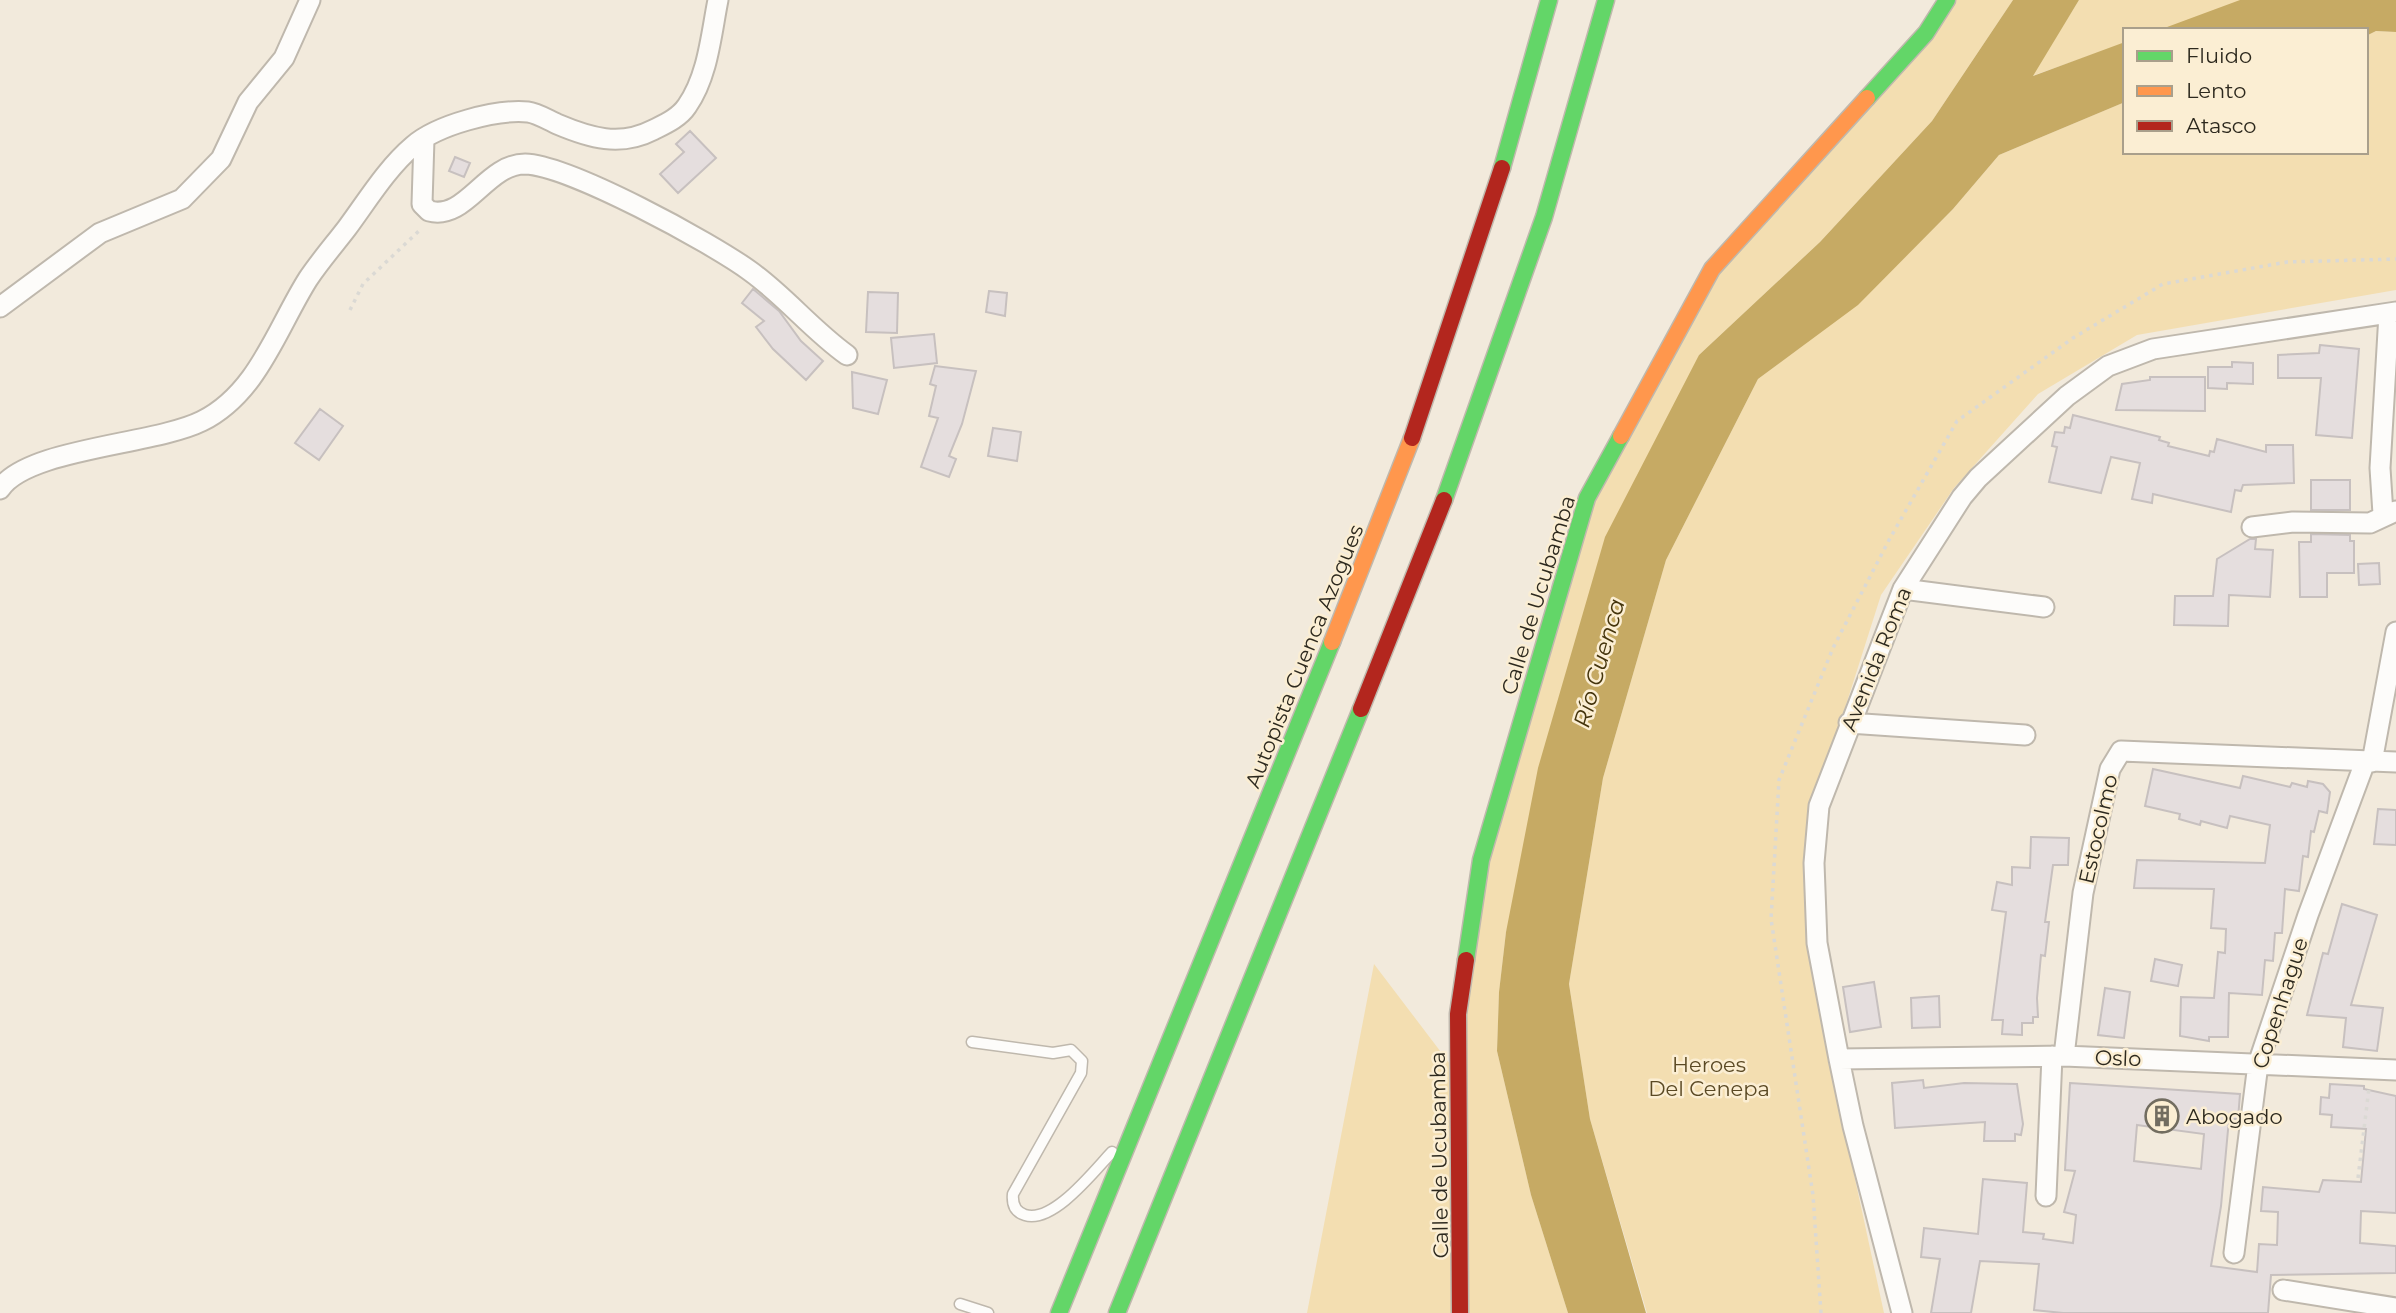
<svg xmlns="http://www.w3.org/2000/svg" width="2396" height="1313" viewBox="0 0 2396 1313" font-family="Montserrat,sans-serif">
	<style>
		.green { fill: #f3deb1 }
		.water { fill: #c6aa64 }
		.building { fill: #e5dede; stroke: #c7c0bf; stroke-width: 2; fill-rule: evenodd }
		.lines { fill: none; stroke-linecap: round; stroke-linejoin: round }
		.lane-casing { stroke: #bfb8ad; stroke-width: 13 }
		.street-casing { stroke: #bfb8ad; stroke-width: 23 }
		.fast-casing { stroke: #bfb8ad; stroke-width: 19 }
		.slow-casing { stroke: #bfb8ad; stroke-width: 19 }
		.jam-casing { stroke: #bfb8ad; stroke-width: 19 }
		.path { stroke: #dbd9d4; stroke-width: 3.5; stroke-dasharray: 3.5 5; stroke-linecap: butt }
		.lane { stroke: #fdfcfa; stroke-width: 10 }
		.street { stroke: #fdfcfa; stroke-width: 19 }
		.fast { stroke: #63d668; stroke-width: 16 }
		.slow { stroke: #ff974d; stroke-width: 16 }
		.jam { stroke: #b3261e; stroke-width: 16 }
		.labels { text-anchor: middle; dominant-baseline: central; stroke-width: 5; stroke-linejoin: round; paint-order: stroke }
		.street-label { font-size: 21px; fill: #2d291e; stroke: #fbeed3 }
		.park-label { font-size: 21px; fill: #5a4924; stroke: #fbeed3 }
		.poi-label { font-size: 21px; fill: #2d291e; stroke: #fbeed3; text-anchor: start }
		.water-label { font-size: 23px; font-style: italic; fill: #44340c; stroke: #fbeed3 }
	</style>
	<rect width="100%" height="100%" fill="#f2eadc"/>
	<path class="green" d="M1947,0H2013L1932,121L1820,242L1699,355L1506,932L1499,992L1497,1051L1531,1195L1568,1313H1460L1458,1014L1481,860L1587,498L1712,269Z
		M2079,0H2243L2161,30H2125V43L2032,76Z
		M2376,31L2396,32V290L2137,335L2038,394L1954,488L1881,595L1845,708L1810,804L1839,1105L1884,1313H1647L1590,1119L1569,984L1603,778L1666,560L1758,379L1805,344L1901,261L1953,209L1999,155L2125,102V152H2366V36Z
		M1374,964L1450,1064L1452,1313H1307Z"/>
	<path class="water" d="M2013,0H2079L2033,76L2125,42V102L1999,155L1953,209L1858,305L1758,379L1666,560L1603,778L1569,984L1590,1119L1646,1313H1568L1531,1195L1497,1051L1499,992L1506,932L1538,768L1605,537L1699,355L1820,242L1932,121Z
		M2240,0H2396V32L2376,31L2366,36V30H2159Z"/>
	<path class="building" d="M690,131L716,158L678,193L660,174L684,152L676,144Z
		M455,157L470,163L464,177L449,171Z
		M753,289L779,311L801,341L823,361L806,380L773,349L756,327L764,321L742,303Z
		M989,291L1007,293L1005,316L986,312Z
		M868,292L898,293L897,333L866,332Z
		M934,334L937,363L894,368L891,338Z
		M2320,345L2359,349L2352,438L2316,435L2321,378H2278V355L2319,353Z
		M2232,362L2253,363V384L2227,383V389L2208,388V367H2232Z
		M935,366L976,371L962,424L949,456L956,459L949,477L921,467L938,418L929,416L936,386L930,384Z
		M852,372L887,380L878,414L853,408Z
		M2150,377H2205V411L2116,410L2122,384L2150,380Z
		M320,409L343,426L319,460L295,443Z
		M2073,415L2160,437L2159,440L2169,443L2168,446L2209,456L2210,451L2214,452L2217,439L2266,452V445H2293L2294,483L2243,485L2241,491L2235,490L2231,512L2153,494L2152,503L2132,499L2140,463L2111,457L2101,493L2049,482L2057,447L2052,446L2055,432L2064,433L2065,427L2070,428Z
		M993,428L1021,432L1017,461L988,456Z
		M2311,480H2350V510H2311Z
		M2311,534L2350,535V541H2354V573H2327V597H2300L2299,542H2311Z
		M2250,539H2256L2255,549L2273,550L2270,597L2229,595L2228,626L2174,625L2175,596H2213L2217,559Z
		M2379,563L2380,584L2359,585L2358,564Z
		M2153,769L2240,788L2243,776L2290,787L2292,783L2307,787L2308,781L2323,784L2330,792L2327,813L2319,811L2314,832L2311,831L2308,857L2303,856L2299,891L2285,889L2282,933H2275L2273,961L2265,960L2262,995L2229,993L2228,1037H2209V1041L2180,1036L2181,997L2214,998L2218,952L2225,953L2226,929L2211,928L2214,889L2134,888L2137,860L2265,863L2270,825L2230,816L2227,828L2201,821L2200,825L2179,819L2180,814L2145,806Z
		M2378,809L2396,810V845L2374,844Z
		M2031,837L2069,838L2068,865H2053L2045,922H2049L2045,956L2041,955L2037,998L2038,1017H2033V1023H2022V1035L2002,1034L2003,1020H1992L2006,912L1992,910L1997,882L2012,885V867L2030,868Z
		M2342,904L2377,915L2351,1005L2383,1008L2377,1051L2343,1047L2346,1018L2307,1015L2323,953L2328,954Z
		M2155,959L2182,965L2178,986L2151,981Z
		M1874,982L1881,1027L1850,1032L1843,987Z
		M2105,988L2130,992L2124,1038L2098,1035Z
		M1939,996L1940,1027L1912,1028L1911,998Z
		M1923,1080L1924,1088L1964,1083L2017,1084L2023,1124L2021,1135L2015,1134V1141H1984L1985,1122L1895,1128L1892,1083Z
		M2070,1083L2240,1094L2238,1119H2229L2221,1206L2211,1266L2257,1272L2259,1244L2277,1245L2278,1212L2261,1211L2263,1187L2319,1192L2323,1180L2361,1182L2366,1129L2331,1127L2332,1115L2320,1114L2321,1097L2329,1098L2330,1084L2364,1086V1089L2396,1096V1213L2361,1211L2360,1243L2396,1246V1273L2271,1275L2268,1313H2063L2034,1310L2039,1264L1980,1261L1971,1313H1931L1940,1259L1921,1257L1924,1228L1978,1234L1983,1179L2027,1183L2023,1232L2044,1234L2043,1239L2073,1243L2076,1215L2064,1212L2075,1171L2065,1170ZM2137,1125L2204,1134L2201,1169L2134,1161Z"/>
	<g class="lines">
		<defs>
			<path id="lane" d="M972,1042L1053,1053L1071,1050L1082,1061L1081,1073L1013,1194C1012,1204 1015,1212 1025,1215C1053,1224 1094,1171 1112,1152
				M960,1304L988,1313"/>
			<path id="street" d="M424,139L422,204L429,211C466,221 486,164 525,164C569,165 712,243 750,271C785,296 812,330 847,355
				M0,307L100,233L182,199L221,159L248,102L284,58L310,0
				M0,489C27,448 154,445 202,421C258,393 277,328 308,279C320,261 334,245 347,228C367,201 387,168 413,146C437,125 496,109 528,112C537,113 548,120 557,124C590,138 620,147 653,130C665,124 679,118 687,106C708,76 711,35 718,0
				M2383,514L2380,468L2389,314
				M2252,527L2293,522L2370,523L2396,511
				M1903,589L2044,607
				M1849,723L2025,735
				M2372,762L2396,632
				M2064,1056L2083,893L2110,769L2121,751L2396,762
				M1839,1059L2064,1056L2396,1070
				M2046,1196L2052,1056
				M2234,1253L2258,1064L2308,915L2365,762
				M2283,1290L2396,1308
				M1902,1313L1853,1126L1839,1059L1817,943L1814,863L1819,806L1903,589L1962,497L1978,478L2067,396L2108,366L2153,349L2396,312"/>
			<path id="fast" d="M1867,98L1926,33L1947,0
				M1502,168L1549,0
				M1444,500L1544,217L1606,0
				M1466,960L1481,860L1587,498L1621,436
				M1059,1313L1332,642
				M1117,1313L1361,709"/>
			<path id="slow" d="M1621,436L1712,269L1867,98
				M1332,642L1412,438"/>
			<path id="jam" d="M1412,438L1502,168
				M1361,709L1444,500
				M1460,1313L1458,1014L1466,960"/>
		</defs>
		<use href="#lane" class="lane-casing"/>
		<use href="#street" class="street-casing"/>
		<use href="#fast" class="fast-casing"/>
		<use href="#slow" class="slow-casing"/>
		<use href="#jam" class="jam-casing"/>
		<path class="path" d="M350,310L363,284L422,228
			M2358,1178L2369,1088
			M1821,1313L1813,1195L1771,919L1779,780L1833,648L1889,540L1957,421L2073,338L2163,284L2287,262L2396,259"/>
		<use href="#lane" class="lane"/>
		<use href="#street" class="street"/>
		<use href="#fast" class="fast"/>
		<use href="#slow" class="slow"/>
		<use href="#jam" class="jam"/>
	</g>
	<defs>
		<symbol id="building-ring" viewBox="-11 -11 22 22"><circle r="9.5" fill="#fbeed3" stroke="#726d60" stroke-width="1.5"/><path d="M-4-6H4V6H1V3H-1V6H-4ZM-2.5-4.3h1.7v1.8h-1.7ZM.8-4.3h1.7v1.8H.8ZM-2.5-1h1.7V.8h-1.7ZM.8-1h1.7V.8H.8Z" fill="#726d60"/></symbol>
	</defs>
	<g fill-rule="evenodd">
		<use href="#building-ring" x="2143" y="1097" width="38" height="38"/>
	</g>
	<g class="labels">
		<g class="street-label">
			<text transform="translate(1538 595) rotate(-73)">Calle de Ucubamba</text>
			<text transform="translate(1304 656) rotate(-68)">Autopista Cuenca Azogues</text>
			<text transform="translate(1876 659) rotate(-68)">Avenida Roma</text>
			<text transform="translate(2098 829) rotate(-77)">Estocolmo</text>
			<text transform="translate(2280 1003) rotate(-72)">Copenhague</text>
			<text transform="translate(2118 1058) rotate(2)">Oslo</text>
			<text transform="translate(1439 1155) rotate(-91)">Calle de Ucubamba</text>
		</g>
		<g class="park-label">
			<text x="1709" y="1064">Heroes<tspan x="1709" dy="24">Del Cenepa</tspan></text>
		</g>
		<g class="poi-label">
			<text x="2186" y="1116">Abogado</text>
		</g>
		<g class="water-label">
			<text transform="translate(1599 663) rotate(-74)">Río Cuenca</text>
		</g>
	</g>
	<rect x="2123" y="28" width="245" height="126" fill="#fbeed3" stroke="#a99f8b" stroke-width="2"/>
	<rect x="2137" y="51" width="35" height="10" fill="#63d668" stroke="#a99f8b" stroke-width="2"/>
	<text x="2186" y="63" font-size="21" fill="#2d291e">Fluido</text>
	<rect x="2137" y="86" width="35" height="10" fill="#ff974d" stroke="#a99f8b" stroke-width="2"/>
	<text x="2186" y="98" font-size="21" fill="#2d291e">Lento</text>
	<rect x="2137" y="121" width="35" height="10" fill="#b3261e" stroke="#a99f8b" stroke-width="2"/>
	<text x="2186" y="133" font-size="21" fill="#2d291e">Atasco</text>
</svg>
